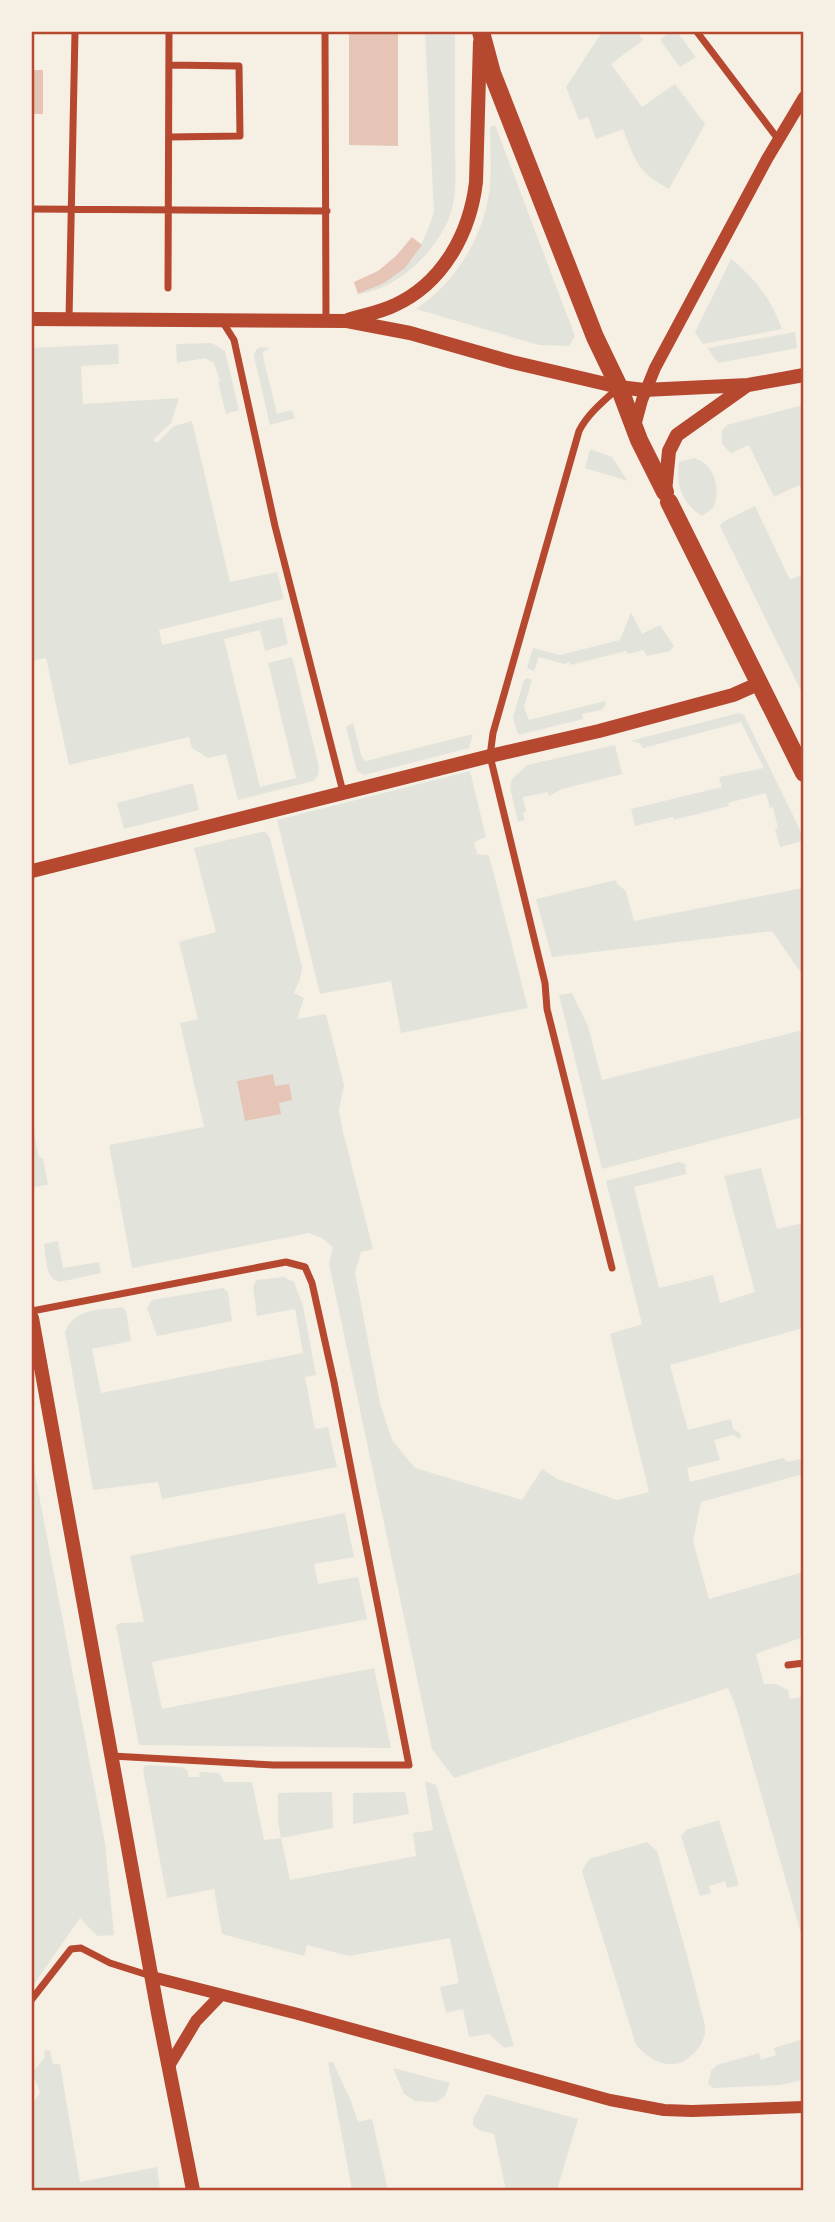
<svg xmlns="http://www.w3.org/2000/svg" width="835" height="2222" viewBox="0 0 835 2222" font-family="'Open Sans',sans-serif">
	<style>
		.green { fill: #e2e4dc }
		.building { fill: #e6c5b7 }
		.lines { fill: none; stroke-linecap: round; stroke-linejoin: round }
		.minor { stroke: #b5482f; stroke-width: 7 }
		.tertiary { stroke: #b5482f; stroke-width: 12 }
		.secondary { stroke: #b5482f; stroke-width: 14 }
		.primary { stroke: #b5482f; stroke-width: 18 }
		.neatline { fill: none; stroke: #b5482f; stroke-width: 2.5 }
	</style>
	<rect width="100%" height="100%" fill="#f6efe4"/>
	<path class="green" d="M425,32H455C455,69 455,106 455,144C455,167 458,196 449,218C435,253 396,290 358,294C404,275 419,259 434,212Z
		M602,32H637L643,40L611,64L642,107L675,84L705,124L669,189C638,173 635,160 623,129L596,139L588,117L579,120L566,87Z
		M669,32H677L696,57L680,67L660,40Z
		M495,125L575,336L569,346L539,345L416,309C455,282 482,240 489,193C492,171 490,149 490,127Z
		M731,259C756,279 771,299 782,329L703,344L695,332Z
		M795,332L797,348L718,363L707,348Z
		M212,343L225,351L239,410L226,414L218,382L220,381L214,363L205,358L177,363L176,344Z
		M118,344L119,364L81,366L83,404L179,398L171,423L153,440L157,443L174,426L192,421L230,582L277,572L284,599L159,630L162,645L282,617L288,644L265,651L260,630L224,639L260,787L296,778L268,663L292,657L319,767L318,776L313,781L238,800L226,754L208,758L192,748L189,737L69,765L46,658L32,661V348Z
		M260,347L270,348L263,352V356L277,414L292,410L295,418L270,425L254,356L256,350Z
		M803,405V494L799,485L774,497L749,445L731,453L722,444V430L727,425Z
		M590,449L612,457L628,481L585,468Z
		M694,458C716,464 721,490 713,508L702,516C681,503 676,484 679,462Z
		M755,506L790,580L803,574V695L720,526L723,522Z
		M631,612L642,634L660,625L674,646L670,651L647,656L643,650L628,654L626,651L570,665L569,662L564,664L539,657L534,671L527,668L533,648L560,655L620,640Z
		M527,678L532,680L524,707L529,720L605,701L606,704L602,710L582,714L583,719L518,735L513,717L524,680Z
		M739,713L744,715L803,836V841L780,847L775,829L778,828L773,807L770,808L766,793L728,803L729,806L674,820L673,817L635,826L631,809L722,787L719,777L764,768L741,722L643,748L639,743L630,741Z
		M353,723L362,758L366,761L473,734L469,748L364,775L357,771L346,727Z
		M615,745L622,774L562,789L549,796L548,792L523,797L526,812L523,813L525,820L518,822L510,788L512,779L527,765Z
		M470,771L486,837L474,842L477,854L489,855L528,1008L401,1033L391,981L320,994L277,820Z
		M193,783L199,810L124,829L117,803Z
		M265,831L270,838L302,967L300,979L294,993L304,998L297,1019L326,1014L344,1085L339,1110L343,1132L373,1249L361,1252L355,1273L380,1403L392,1440L415,1468L522,1500L542,1469L557,1479L617,1500L649,1492L610,1334L642,1324L606,1181L679,1162L685,1164L686,1174L634,1187L659,1288L713,1275L720,1303L755,1292L724,1176L761,1168L777,1229L803,1223V1328L670,1365L688,1430L731,1419L733,1429L740,1433L741,1439L732,1435L714,1440L720,1460L687,1468L690,1482L783,1458L788,1462L803,1458V1474L701,1502L693,1541L709,1599L803,1572V1637L756,1654L764,1684H776L788,1690L790,1699L803,1697V1940L736,1707L728,1688L454,1778L432,1749L329,1264L333,1247L322,1238L309,1233L132,1268L109,1145L204,1127L180,1023L198,1019L179,942L216,932L194,848Z
		M616,880L617,884L626,891L634,921L803,888V972L801,973L772,931L552,957L536,899Z
		M572,993L588,1026L602,1080L803,1030V1117L602,1169L559,995Z
		M32,1133H34L39,1158H43L48,1185L33,1187Z
		M58,1241L63,1268L99,1262L101,1273L59,1282C45,1278 46,1257 44,1244Z
		M284,1277L294,1282L303,1306L316,1375L305,1377L315,1429L328,1427L337,1467L162,1499L158,1482L93,1490L65,1332C76,1307 97,1311 122,1307L126,1311L131,1341L92,1349L101,1393L303,1353L295,1309L257,1316L253,1287L256,1280Z
		M223,1288L228,1292L232,1321L157,1336L147,1308L152,1300Z
		M32,1458L105,1843L114,1935L97,1936L80,1918L32,1987Z
		M345,1513L354,1557L314,1564L318,1584L358,1577L367,1619L152,1662L162,1709L374,1668L391,1748L139,1745L116,1626L120,1623L144,1622L130,1556Z
		M145,1765L182,1767L188,1771V1777H199L200,1772L219,1773L224,1782H252L264,1840L281,1838L278,1822V1793L332,1792L333,1828L281,1838L290,1880L416,1856L413,1833L433,1830L425,1781L436,1785L514,2046L504,2048L489,2034L469,2037L463,2009L446,2013L440,1987L459,1983L450,1938L349,1956L307,1945L304,1956L222,1934L214,1889L167,1898L143,1770Z
		M405,1792L409,1814L353,1824V1793Z
		M719,1820L739,1885L727,1888L725,1881L709,1886L711,1893L700,1896L681,1836L686,1830Z
		M647,1842L657,1851C671,1901 687,1951 699,2002C701,2011 706,2024 705,2033C703,2045 693,2057 682,2062C664,2069 648,2058 636,2045L582,1871L589,1859Z
		M803,2039V2080L780,2085L713,2088L708,2084L711,2071L717,2065L759,2053L761,2060L776,2055L774,2048Z
		M50,2050L53,2064H60L80,2182L157,2167L160,2190H32V2105L40,2092L32,2073L45,2057L44,2051Z
		M328,2062H333L351,2101L358,2122L372,2119L388,2190H352Z
		M393,2068L450,2083L445,2096L437,2102L415,2101L404,2094Z
		M486,2094L578,2119L557,2190H506L494,2134L479,2130L473,2125V2119Z"/>
	<path class="building" d="M349,32H398V146L349,145Z
		M32,70H43V114H32Z
		M412,237L422,245L405,268L384,283L358,294L354,282L378,271L396,256Z
		M273,1074L275,1086L289,1084L292,1100L279,1103L281,1114L245,1121L237,1081Z"/>
	<g class="lines">
		<path class="minor" d="M325,32L326,321
			M697,32L778,139
			M169,137L240,136L239,66L169,65
			M32,209L327,211
			M168,288L169,32
			M69,319L75,32
			M222,321L234,340L275,526L343,792
			M612,1268L547,1009L545,983L490,756L493,733L579,431C588,413 604,401 619,387
			M32,1311L286,1262L305,1267L312,1283L334,1382L409,1765H274L112,1756
			M788,1665L804,1663
			M32,1999L71,1949L81,1948L110,1963L151,1976"/>
		<path class="tertiary" d="M635,426L642,400L655,368L767,159L804,97
			M152,1977L298,2014L610,2100L664,2110L692,2111L804,2107
			M169,2066L196,2021L221,1995"/>
		<path class="secondary" d="M32,319L347,321L410,333L512,362L619,387L644,390L748,385L804,375
			M348,320C364,315 381,312 395,305C443,283 470,233 476,182L480,42
			M665,492L669,451L677,435L746,386
			M32,871L490,756L599,731L733,695L760,683
			M32,1318L158,2013L193,2190"/>
		<path class="primary" d="M481,32L492,73L595,337L619,387L639,440L665,492
			M669,502L804,773"/>
	</g>
	<rect width="835" height="2222" fill="none" stroke="#f6efe4" stroke-width="66"/>
	<rect x="33" y="33" width="769" height="2156" class="neatline"/>
</svg>
